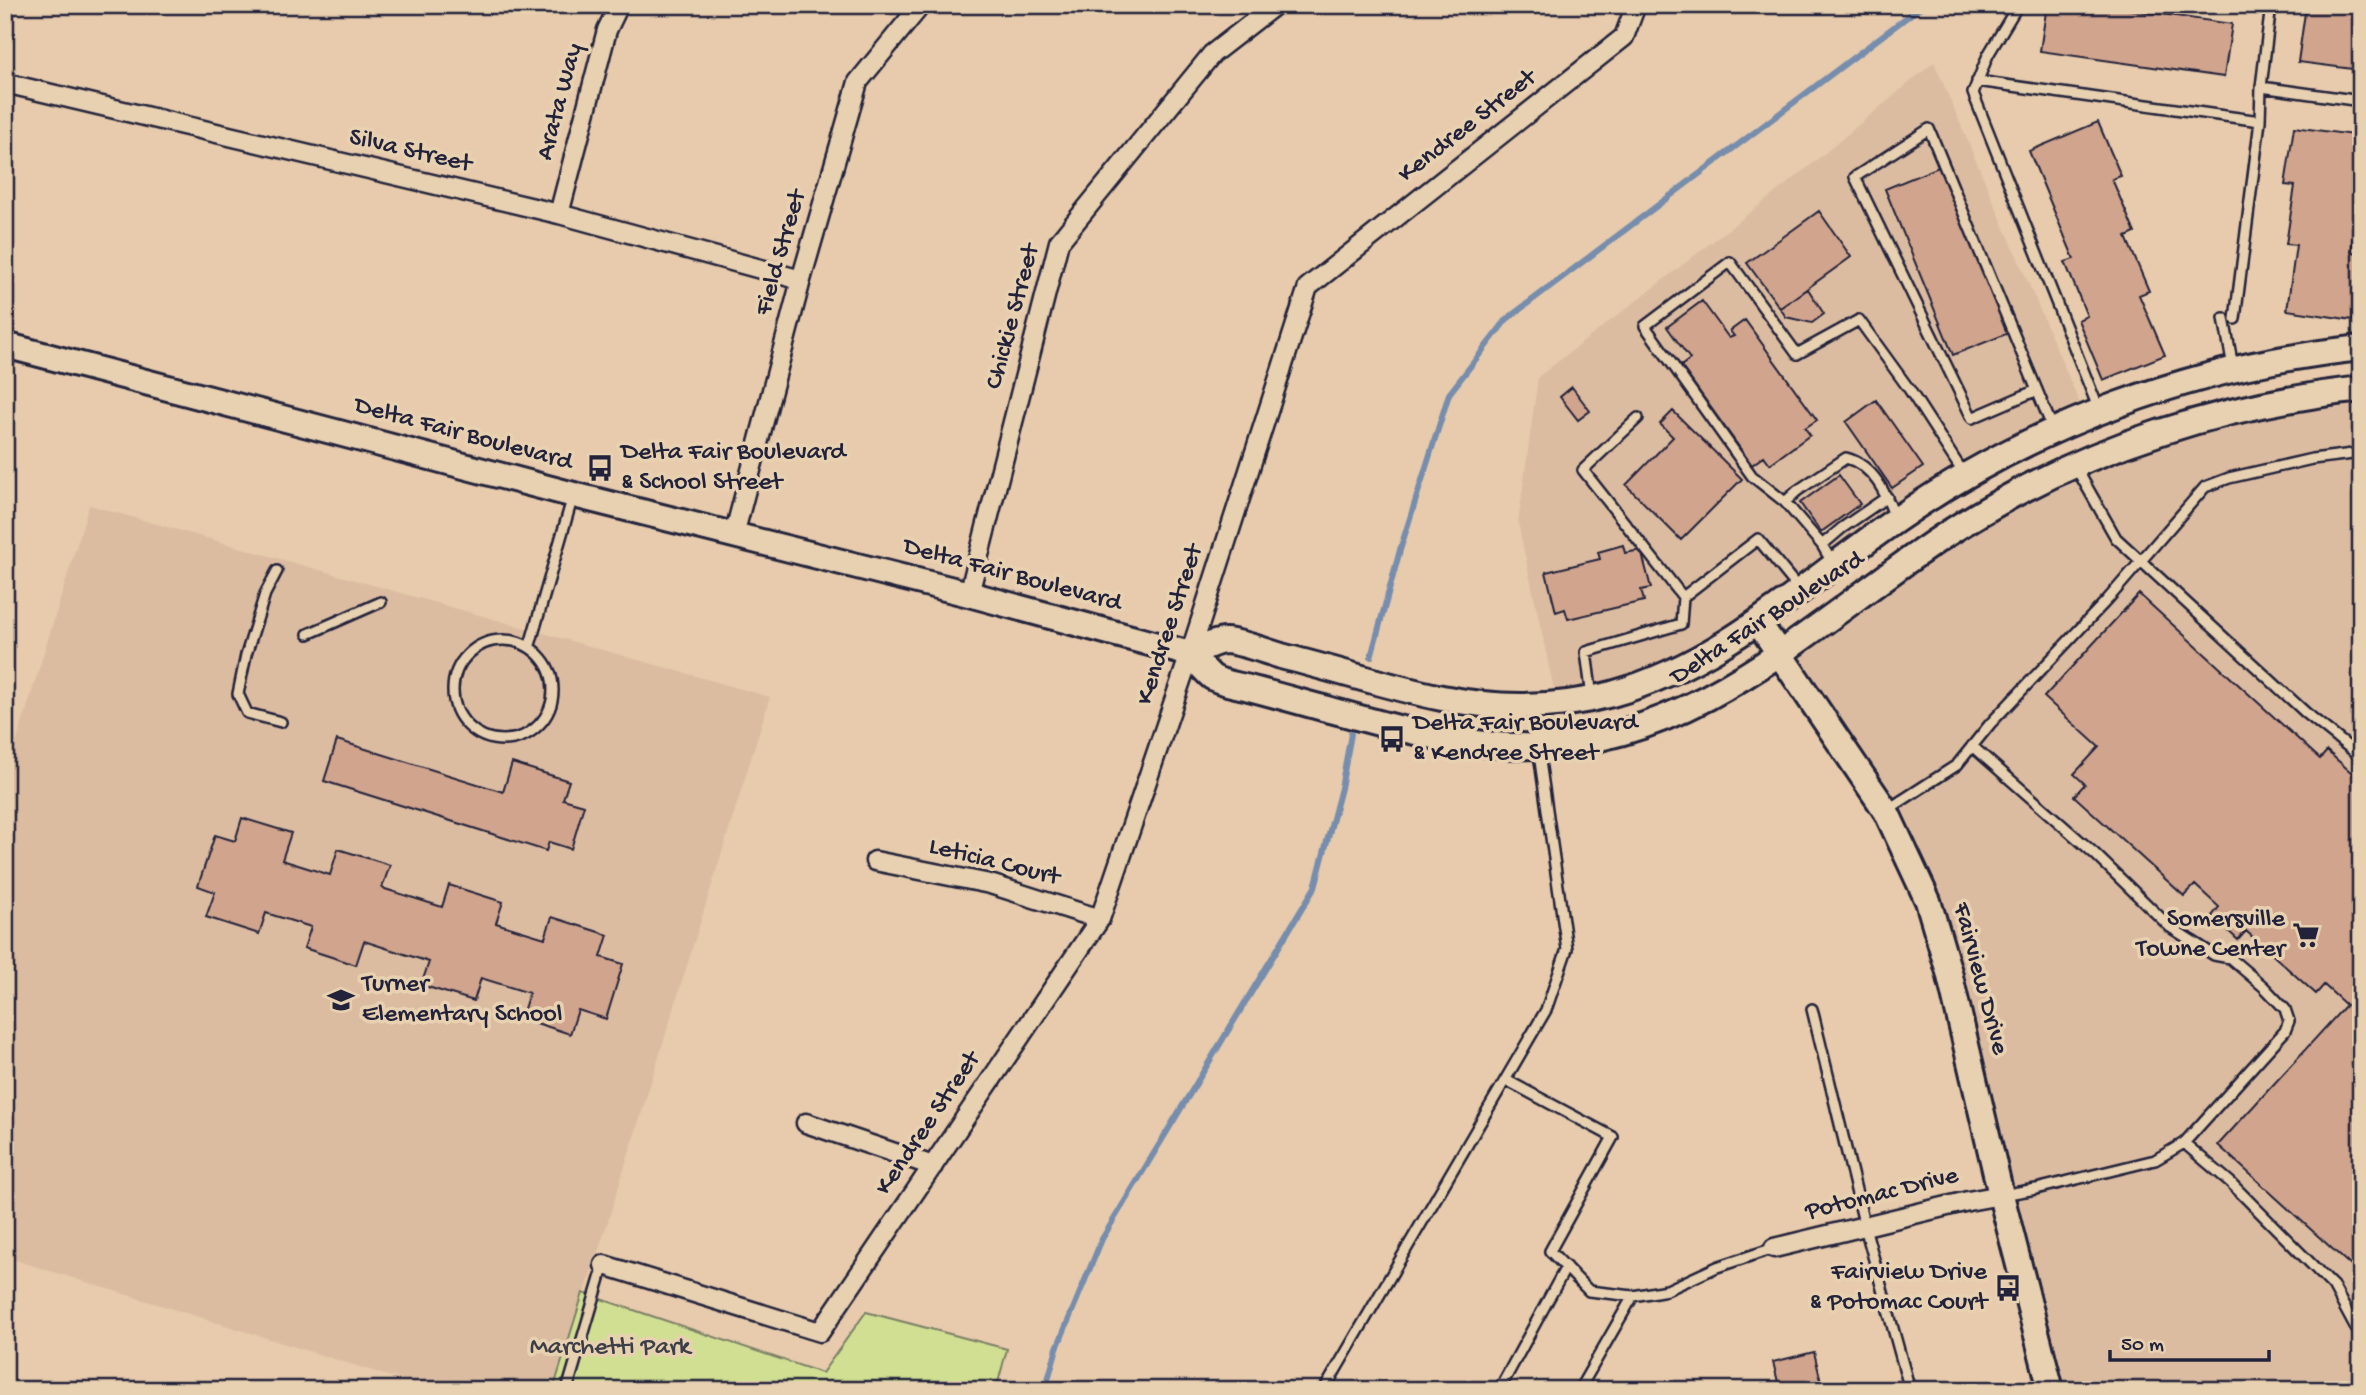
<svg xmlns="http://www.w3.org/2000/svg" width="2366" height="1395" viewBox="0 0 2366 1395" font-family="'Gochi Hand',sans-serif">
	<style>
		.built { fill: #dcbca1 }
		.green { fill: #d1df92; stroke: #7a8066; stroke-width: 2 }
		.lines { fill: none; stroke-linecap: round; stroke-linejoin: round }
		.stream { stroke: #778dad; stroke-width: 6 }
		.building { fill: #d1a48d; stroke: #22223b; stroke-width: 2 }
		.lane-casing { stroke: #22223b; stroke-width: 14 }
		.street-casing { stroke: #22223b; stroke-width: 23 }
		.secondary-casing { stroke: #22223b; stroke-width: 30 }
		.lane { stroke: #e8d1b1; stroke-width: 9 }
		.street { stroke: #e8d1b1; stroke-width: 18 }
		.secondary { stroke: #e8d1b1; stroke-width: 24 }
		.labels { text-anchor: middle; dominant-baseline: central; stroke-width: 7; stroke-linejoin: round; paint-order: stroke }
		.street-label { font-size: 26px; fill: #22223b; stroke: #e8d1b1 }
		.poi-label { font-size: 26px; fill: #22223b; stroke: #e8d1b1; text-anchor: start }
		.park-label { font-size: 26px; fill: #3c3e48; stroke: #e8d1b1 }
	</style>
	<rect width="100%" height="100%" fill="#e7cbac"/>
	<filter id="ink" filterUnits="userSpaceOnUse"><feTurbulence type="fractalNoise" baseFrequency=".0143" numOctaves="2"/><feDisplacementMap in="SourceGraphic" scale="14" xChannelSelector="R" yChannelSelector="G"/><feConvolveMatrix kernelMatrix="1 2 1 2 8 2 1 2 1" color-interpolation-filters="sRGB"/></filter>
	<g filter="url(#ink)">
		<path class="built" d="M1934,62L2084,413L1760,607L1664,669L1555,694L1518,523L1538,377L1801,173Z
			M2361,389V1390H2051L1928,901L1780,653L1923,551L2122,446Z
			M89,505L770,697L608,1221L553,1390H434L5,1257V780Z"/>
		<path class="green" d="M583,1293L822,1373L866,1312L1007,1349L996,1390H553Z"/>
		<g class="lines">
			<path class="stream" d="M1371,657L1400,550L1449,394L1507,319L1923,5
				M1045,1390L1057,1348L1102,1239L1315,887L1341,788L1351,734"/>
		</g>
		<path class="building" d="M2047,5H2098L2232,24L2224,77L2040,51Z
			M2306,5H2361V70L2298,62Z
			M2098,122L2121,176L2112,179L2135,233L2126,237L2149,291L2139,295L2165,355L2103,380L2078,320L2087,316L2065,262L2074,259L2029,151Z
			M2294,127L2361,136V182L2351,252L2361,253V263L2353,320L2287,310L2296,245L2286,244L2295,186L2285,185Z
			M1941,166L2009,333L1953,355L1885,189Z
			M1819,211L1851,257L1780,308L1747,263Z
			M1808,289L1824,314L1812,323L1786,317L1780,308Z
			M1702,301L1729,338L1734,336L1730,331L1745,320L1817,420L1805,428L1810,435L1770,464L1764,456L1752,465L1681,366L1690,359L1667,327Z
			M1572,387L1590,411L1578,420L1560,397Z
			M1876,400L1923,467L1892,488L1846,422Z
			M1673,411L1742,479L1681,540L1626,485L1673,437L1660,424Z
			M1839,475L1860,504L1821,532L1800,503Z
			M1623,545L1625,553L1641,550L1651,588L1641,590L1644,601L1568,619L1565,609L1556,612L1546,572L1600,559L1598,552Z
			M2139,594L2320,759L2327,751L2361,781V1275L2218,1145L2346,1005L2324,985L2316,994L2246,931L2238,940L2212,916L2219,907L2195,885L2184,896L2074,796L2085,784L2074,774L2099,747L2044,697Z
			M337,740L503,792L512,763L569,781L563,799L584,805L571,849L549,842L546,851L324,781Z
			M242,818L291,833L282,860L330,875L338,849L390,865L382,888L442,907L449,885L503,902L496,923L545,938L552,917L608,935L601,957L623,964L606,1019L578,1010L570,1034L521,1018L529,993L481,978L474,1001L421,985L429,962L364,941L356,965L304,948L311,927L266,913L259,934L206,917L215,892L198,886L215,835L235,841Z
			M1814,1352L1823,1390H1780L1773,1362Z"/>
		<g class="lines">
			<defs>
				<path id="lane" d="M2018,5L1988,55L1973,93L2099,410
					M1977,81L2260,121
					M2261,87L2361,101
					M2224,318L2233,367
					M2235,319L2260,121L2261,87L2271,5
					M2037,390L1972,418L1855,177L1929,129L2053,429
					M2075,466L2116,538L2306,713L2361,757
					M1785,502L1752,476L1645,326L1730,262L1797,354L1859,320L1909,389L1964,474
					M1822,545L1842,528L1887,497
					M1833,564L1822,545L1785,502L1797,491L1846,458C1873,465 1886,493 1895,518
					M277,571L265,594L246,655L238,694L247,713L281,722
					M1683,597L1758,539L1799,589
					M308,634L381,602
					M453 690a50 50 0 1 1 100 0a50 50 0 1 1-100 0Z
					M530,645L573,496
					M1592,697L1586,652L1681,624L1683,597L1583,470L1638,418
					M1972,746L2095,854L2170,927L2214,955L2230,958L2264,987L2285,1009L2289,1021L2285,1031L2184,1143L2230,1182L2333,1286L2355,1327L2361,1333
					M1887,810L1957,765L1990,724L2108,599L2205,487L2229,478L2312,459L2361,453
					M1812,1009L1865,1227L1910,1390
					M1506,1080L1613,1137L1550,1251L1589,1291L1633,1296L1667,1290L1717,1267L1774,1248
					M2002,1195L2036,1189L2155,1160L2184,1143
					M567,1390L604,1265
					M1324,1390L1546,1010L1567,949L1538,747
					M1499,1390L1566,1267
					M1579,1390L1633,1296"/>
				<path id="street" d="M5,83L559,214L801,280
					M559,214L607,30L619,5
					M734,535L801,280L858,82L921,5
					M969,594L1059,242L1212,54L1275,5
					M875,861L990,884L1100,919
					M806,1123L933,1166
					M1774,1248L1968,1201L2001,1195
					M604,1265L820,1332L1100,919L1190,654L1308,287L1624,37L1636,5"/>
				<path id="secondary" d="M5,345L574,495L969,594L1190,654C1197,661 1204,670 1212,677C1221,683 1238,685 1249,688C1280,696 1311,705 1342,713C1406,731 1470,748 1537,746C1715,740 1836,598 1979,514C2095,445 2227,404 2361,389
					M1758,622L1886,811L1928,901L1949,972L2001,1195L2051,1390
					M1190,654C1200,650 1215,641 1225,641C1243,642 1264,651 1281,656C1334,669 1388,687 1442,698C1498,709 1557,709 1612,694C1726,662 1804,583 1899,518C2035,424 2195,365 2361,348"/>
			</defs>
			<use href="#lane" class="lane-casing"/>
			<use href="#street" class="street-casing"/>
			<use href="#secondary" class="secondary-casing"/>
			<use href="#lane" class="lane"/>
			<use href="#street" class="street"/>
			<use href="#secondary" class="secondary"/>
		</g>
	</g>
	<defs>
		<symbol id="bus-bare" viewBox="-9 -9 18 18"><path d="M-5-6H5V4H4V6H2V4H-2V6H-4V4H-5ZM-3.5-4V0h7V-4ZM-3.5 1.2v1.5H-2V1.2ZM2 1.2v1.5H3.5V1.2Z" fill="#22223b" stroke="#e8d1b1" stroke-width="2.5" paint-order="stroke"/></symbol>
		<symbol id="supermarket-bare" viewBox="-9 -9 18 18"><path d="M-6-5.5h2.5l.6 2H6L4.5 2H-2.5L-4.4-4H-6ZM-1.5 3.2a1.3 1.3 0 1 0 .1 0ZM3 3.2a1.3 1.3 0 1 0 .1 0Z" fill="#22223b" stroke="#e8d1b1" stroke-width="2.5" paint-order="stroke"/></symbol>
		<symbol id="school-bare" viewBox="-9 -9 18 18"><path d="M0-5L7-2L0 1L-7-2ZM-4 1L0 2.5L4 1V4Q0 6-4 4Z" fill="#22223b" stroke="#e8d1b1" stroke-width="2.5" paint-order="stroke"/></symbol>
	</defs>
	<g fill-rule="evenodd">
		<use href="#bus-bare" x="581" y="449" width="38" height="38"/>
		<use href="#bus-bare" x="1373" y="720" width="38" height="38"/>
		<use href="#supermarket-bare" x="2287" y="916" width="38" height="38"/>
		<use href="#school-bare" x="322" y="981" width="38" height="38"/>
		<use href="#bus-bare" x="1989" y="1269" width="38" height="38"/>
	</g>
	<g class="labels">
		<g class="street-label">
			<text transform="translate(561 102) rotate(-75)">Arata Way</text>
			<text transform="translate(1468 127) rotate(-38)">Kendree Street</text>
			<text transform="translate(410 152) rotate(13)">Silva Street</text>
			<text transform="translate(782 253) rotate(-74)">Field Street</text>
			<text transform="translate(1014 317) rotate(-75)">Chickie Street</text>
			<text transform="translate(463 435) rotate(15)">Delta Fair Boulevard</text>
			<text transform="translate(1012 576) rotate(15)">Delta Fair Boulevard</text>
			<text transform="translate(1768 619) rotate(-33)">Delta Fair Boulevard</text>
			<text transform="translate(1171 625) rotate(-72)">Kendree Street</text>
			<text transform="translate(994 863) rotate(14)">Leticia Court</text>
			<text transform="translate(1979 979) rotate(75)">Fairview Drive</text>
			<text transform="translate(929 1124) rotate(-56)">Kendree Street</text>
			<text transform="translate(1882 1195) rotate(-14)">Potomac Drive</text>
		</g>
		<g class="poi-label">
			<text x="621" y="453">Delta Fair Boulevard<tspan x="621" dy="30">&amp; School Street</tspan></text>
			<text x="1413" y="724">Delta Fair Boulevard<tspan x="1413" dy="30">&amp; Kendree Street</tspan></text>
			<text x="2285" y="920" text-anchor="end">Somersville<tspan x="2285" dy="30">Towne Center</tspan></text>
			<text x="362" y="985">Turner<tspan x="362" dy="30">Elementary School</tspan></text>
			<text x="1987" y="1273" text-anchor="end">Fairview Drive<tspan x="1987" dy="30">&amp; Potomac Court</tspan></text>
		</g>
		<g class="park-label">
			<text x="610" y="1348">Marchetti Park</text>
		</g>
	</g>
	<rect width="2366" height="1395" fill="none" stroke="#e8d1b1" stroke-width="28"/>
	<rect x="14" y="14" width="2338" height="1367" fill="none" stroke="#22223b" stroke-width="2.5" filter="url(#ink)"/>
	<path d="M2110 1350v10h159v-10" fill="none" stroke="#22223b" stroke-width="3.5"/>
	<text x="2121" y="1350" font-size="21" fill="#22223b" stroke="#e8d1b1" stroke-width="5" paint-order="stroke">50 m</text>
</svg>
